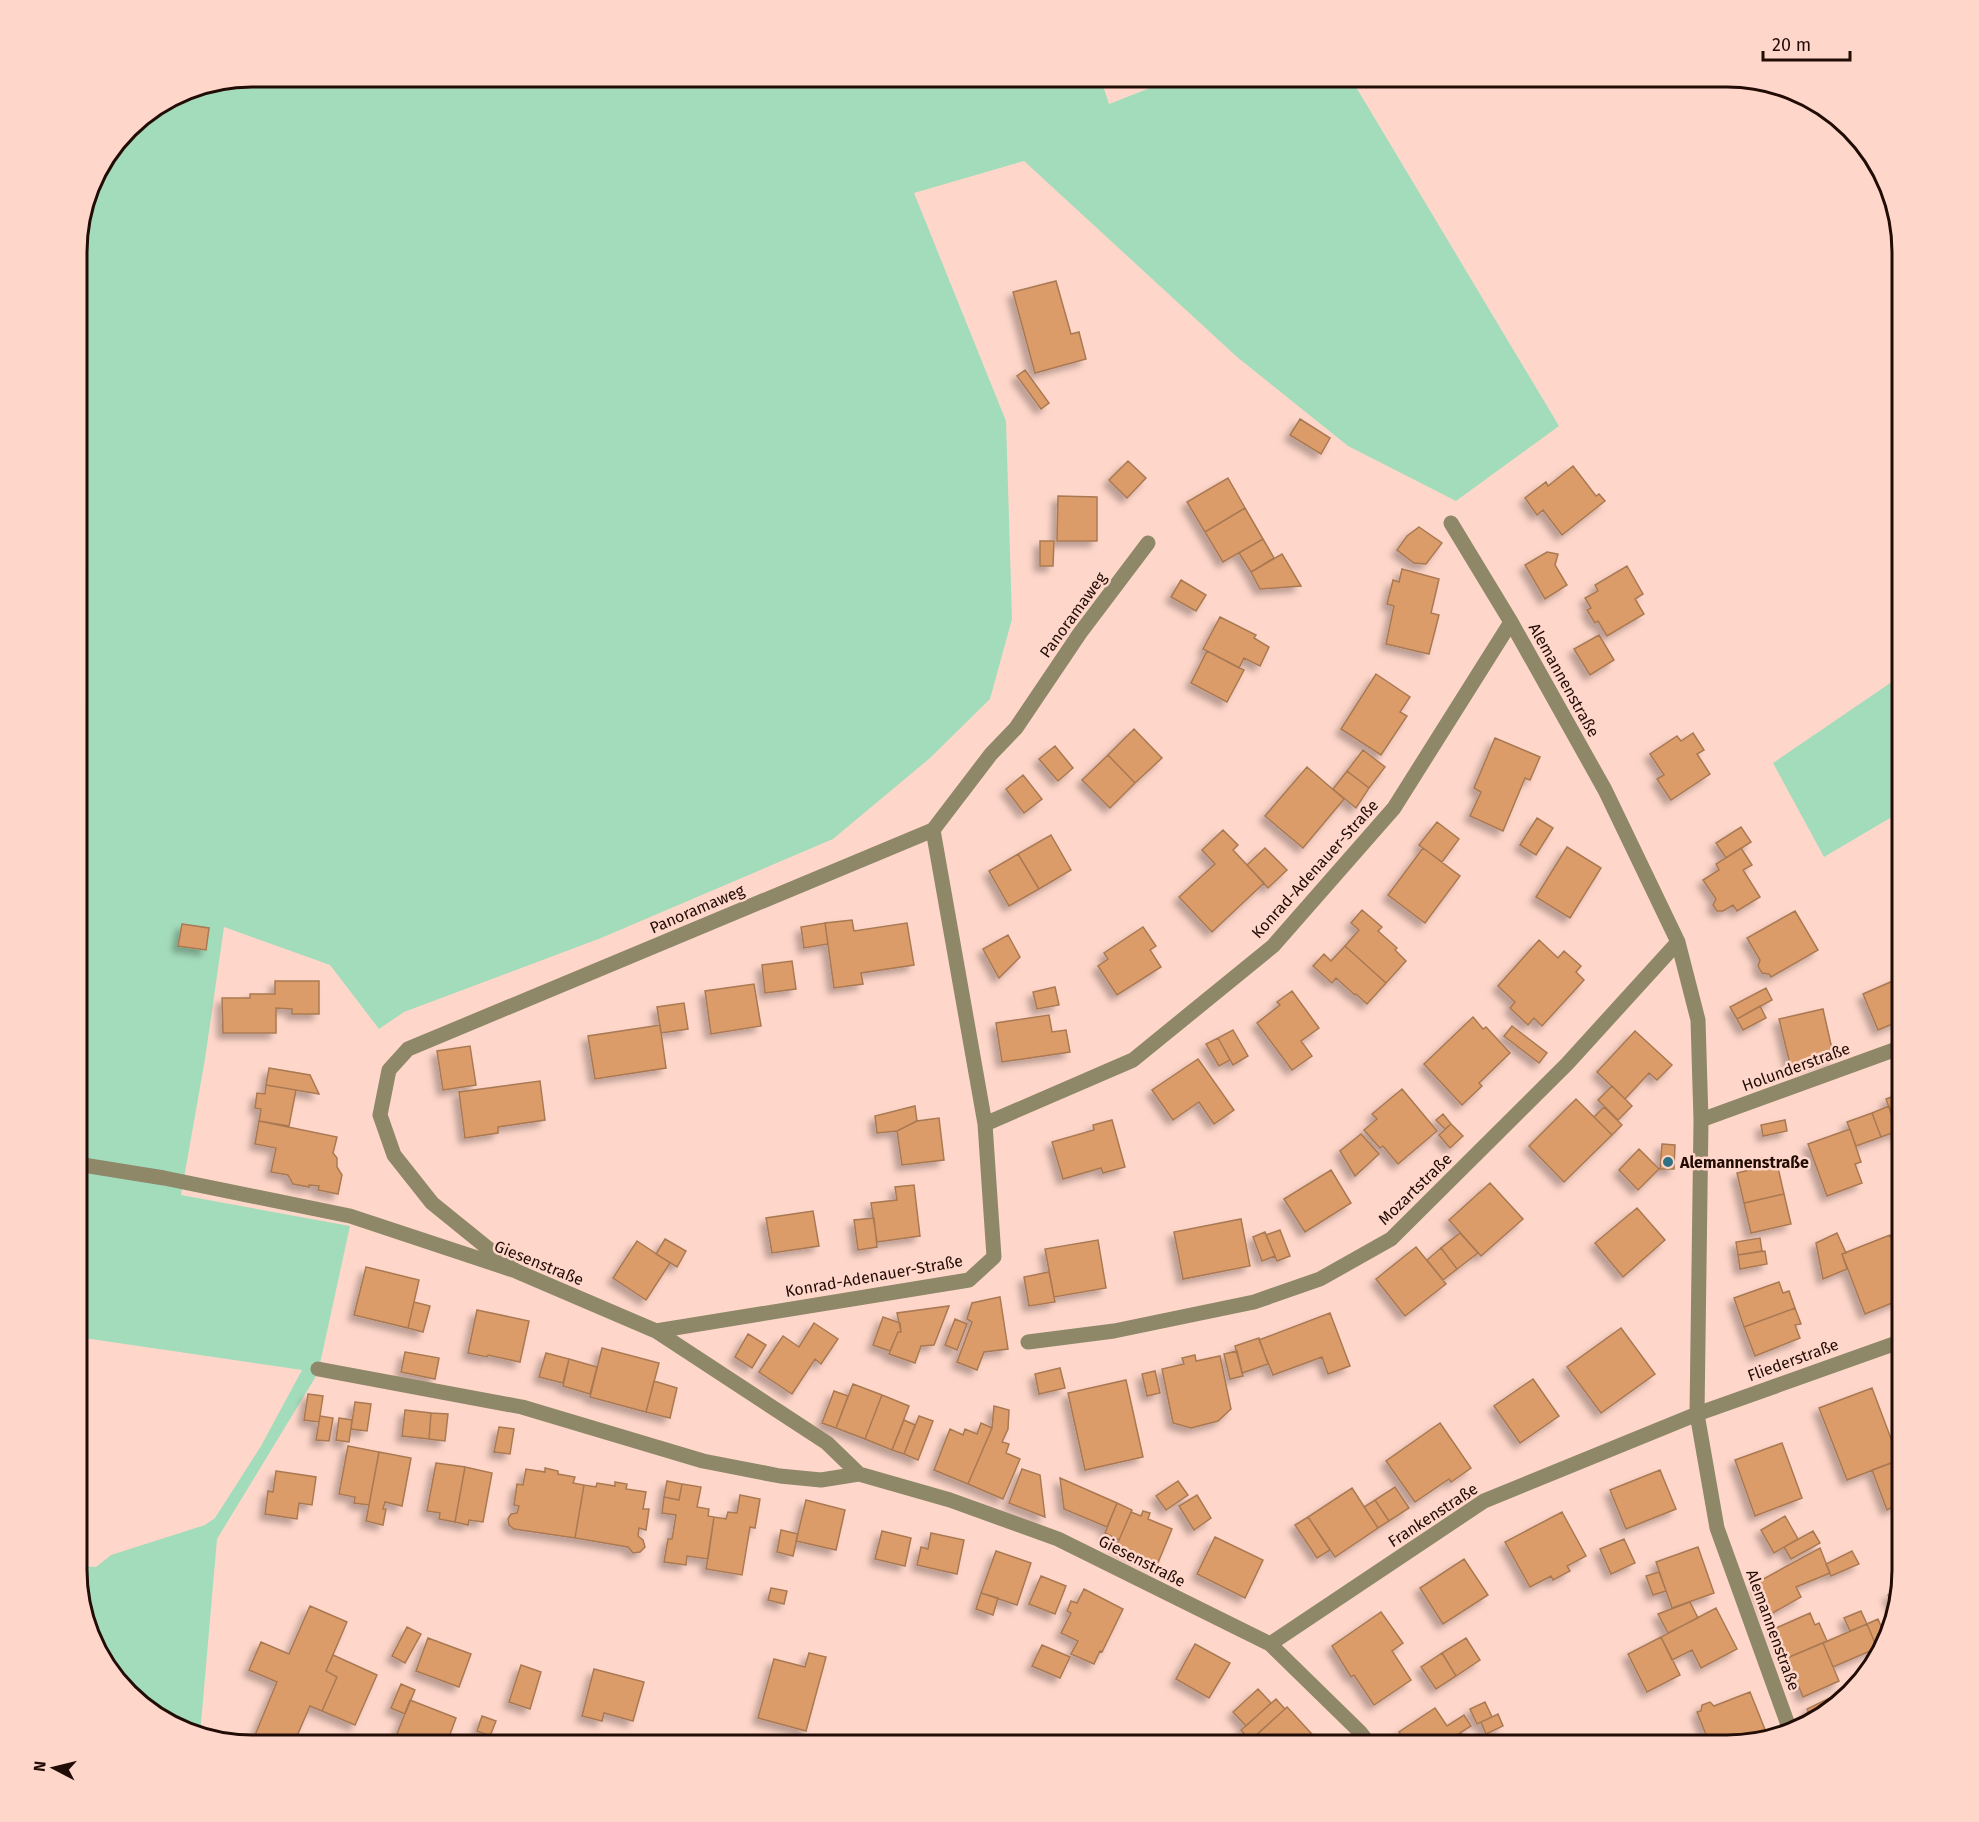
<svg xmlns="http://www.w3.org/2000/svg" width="1979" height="1822" viewBox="0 0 1979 1822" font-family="'Fira Sans',sans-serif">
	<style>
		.green { fill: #a3dcbb }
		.building { fill: #dc9c6a; stroke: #a97953; stroke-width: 1.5; filter: url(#shadow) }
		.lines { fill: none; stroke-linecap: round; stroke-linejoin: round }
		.minor { stroke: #8e8869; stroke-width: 15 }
		.poi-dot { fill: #307284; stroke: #ffd7ca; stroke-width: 2 }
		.labels { text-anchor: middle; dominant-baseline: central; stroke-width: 5; stroke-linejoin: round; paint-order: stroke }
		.street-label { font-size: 16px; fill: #220c06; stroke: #ffd7ca }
		.poi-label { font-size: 16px; font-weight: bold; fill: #220c06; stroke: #ffd7ca; text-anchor: start }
		.rim { fill: none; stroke: #220c06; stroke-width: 3 }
	</style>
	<defs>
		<filter id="shadow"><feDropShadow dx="-5.5" dy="5.5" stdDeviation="3" flood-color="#0004"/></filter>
	</defs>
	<rect width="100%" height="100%" fill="#ffd7ca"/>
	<path class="green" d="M252,77H1100L1109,104L1178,77H1350L1559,426L1456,501L1348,446L1237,357L1024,161L914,193L1006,421L1012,619L990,699L930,758L833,839L601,938L404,1012L379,1029L330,965L224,927L205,1059L181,1195L350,1226L318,1373L217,1539L200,1735L184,1732L128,1694L90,1638L77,1581V1566L96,1567L111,1555L205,1525L215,1518L261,1446L302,1370L77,1337V240L95,174L136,120L185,90Z
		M1902,675V811L1824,857L1773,763Z"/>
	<path class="building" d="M1056,281L1071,334L1079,332L1086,359L1035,373L1013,292Z
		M1025,370L1049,403L1041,409L1017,376Z
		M1300,419L1330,438L1321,454L1290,435Z
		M1128,461L1146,478L1127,498L1109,480Z
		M1573,466L1596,496L1599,494L1605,501L1562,535L1543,510L1537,515L1525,498L1546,482L1548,486Z
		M1228,478L1245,508L1205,532L1187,502Z
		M1058,496L1097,497V541H1057Z
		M1245,508L1263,539L1223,562L1205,532Z
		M1419,527L1442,543L1426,564L1414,563L1397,550L1407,536Z
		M1263,539L1274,558L1251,572L1239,553Z
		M1040,541H1054L1053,566H1040Z
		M1547,552L1558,554L1555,565L1567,585L1545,599L1525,565Z
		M1282,554L1301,586L1260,589L1251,572Z
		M1627,566L1643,594L1635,599L1644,614L1607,636L1598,621L1595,623L1587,610L1591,608L1585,598L1598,591L1595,585Z
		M1402,569L1439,579L1431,613L1439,615L1429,654L1386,644L1394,606L1387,604L1393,580L1399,582Z
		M1181,580L1206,595L1196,611L1171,597Z
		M1220,617L1256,635L1254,638L1269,647L1260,666L1244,658L1239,668L1203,649Z
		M1599,635L1614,660L1590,675L1574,649Z
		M1207,651L1244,670L1227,702L1191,683Z
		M1376,674L1410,697L1400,712L1407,716L1381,755L1341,729Z
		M1134,729L1162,758L1135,783L1108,755Z
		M1693,733L1704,750L1697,754L1710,774L1671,800L1657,779L1664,775L1650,754L1677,736L1681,741Z
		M1495,738L1540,757L1530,780L1525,778L1503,831L1470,816L1481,792L1474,788Z
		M1055,746L1073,768L1058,781L1039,759Z
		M1363,750L1385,767L1369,788L1347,771Z
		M1108,755L1135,783L1110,808L1082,780Z
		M1307,767L1344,799L1303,848L1265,816Z
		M1347,771L1369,788L1356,808L1333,789Z
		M1023,775L1042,799L1024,813L1006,789Z
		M1537,818L1553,828L1536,855L1520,845Z
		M1437,822L1459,839L1442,862L1419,845Z
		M1741,827L1751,842L1726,858L1716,843Z
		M1223,830L1238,845L1233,850L1264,883L1212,932L1179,897L1215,864L1202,850Z
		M1051,835L1071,870L1039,889L1018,854Z
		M1567,847L1601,868L1570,918L1536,897Z
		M1265,848L1287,870L1268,888L1247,865Z
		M1423,848L1460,876L1425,923L1388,895Z
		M1741,848L1752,865L1743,870L1760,897L1737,911L1733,905L1723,911H1717L1713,905L1716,899L1703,880L1719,870L1716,864Z
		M1018,854L1039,889L1009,906L989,871Z
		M1362,910L1382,927L1378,931L1397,948L1395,950L1406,961L1386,983L1345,946L1359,930L1351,923Z
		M1795,911L1818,950L1771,977L1769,974L1762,973L1758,966L1760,960L1747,938Z
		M852,920L854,931L907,923L914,965L861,973L863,984L834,988L825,923Z
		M825,923L828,944L804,948L801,927Z
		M182,924L209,928L206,950L178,946Z
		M1143,927L1156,946L1150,950L1161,967L1117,995L1098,966L1108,959L1104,953Z
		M1008,935L1020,957L999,978L983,949Z
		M1539,940L1558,958L1564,951L1581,966L1576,972L1584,980L1542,1026L1534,1018L1528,1025L1510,1008L1515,1002L1498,986Z
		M1345,946L1386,983L1367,1004L1356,994L1355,995L1336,978L1332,983L1313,966L1324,954L1331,961Z
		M792,961L796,989L765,993L762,965Z
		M1902,977V1020L1878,1030L1863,994Z
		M275,981H319V1014H292V1009L276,1008V1033H223L222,998H250V994H275Z
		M754,984L761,1026L711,1034L705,991Z
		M1055,987L1059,1005L1037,1009L1033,992Z
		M1766,988L1772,1000L1737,1019L1730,1007Z
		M1292,991L1319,1028L1301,1041L1312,1056L1292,1070L1257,1023L1280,1005L1277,1002Z
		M684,1003L688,1029L661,1033L657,1007Z
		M1760,1006L1766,1018L1743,1030L1737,1019Z
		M1823,1009L1834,1058L1791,1068L1779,1019Z
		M1049,1015L1052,1032L1066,1030L1070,1052L1002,1062L996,1023Z
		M1473,1017L1483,1029L1486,1027L1510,1053L1479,1083L1482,1086L1462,1105L1424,1064Z
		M660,1025L666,1068L595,1079L588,1036Z
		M1512,1026L1547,1053L1539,1063L1504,1036Z
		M1233,1030L1248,1056L1233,1065L1218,1038Z
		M1635,1031L1672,1065L1657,1080L1649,1073L1625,1099L1597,1072Z
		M1218,1038L1230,1060L1219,1066L1206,1044Z
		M470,1046L476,1085L443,1090L437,1051Z
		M1198,1059L1234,1110L1214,1124L1199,1102L1173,1120L1152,1090Z
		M269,1068L310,1075L319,1094L266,1085Z
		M540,1081L545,1120L498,1127V1133L465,1138L459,1092Z
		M266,1085L296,1090L289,1126L259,1121L261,1109L255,1108L257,1093L265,1094Z
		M1612,1086L1632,1106L1618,1120L1598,1100Z
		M1402,1089L1437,1131L1398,1164L1383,1146L1380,1148L1364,1130L1377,1119L1372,1114Z
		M1902,1093V1145L1886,1099Z
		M1576,1099L1612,1135L1564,1182L1529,1146Z
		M915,1106L917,1121L897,1131L877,1133L875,1116Z
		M1889,1106L1897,1131L1881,1137L1872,1113Z
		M1604,1107L1622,1125L1612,1135L1594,1117Z
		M1872,1113L1881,1137L1856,1146L1847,1122Z
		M1443,1114L1451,1124L1445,1129L1436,1120Z
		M939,1118L944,1160L902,1165L897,1131L917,1121Z
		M1112,1120L1125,1167L1103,1173L1101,1168L1063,1179L1052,1142L1094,1130L1093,1125Z
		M1785,1120L1787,1131L1763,1136L1761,1125Z
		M259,1121L337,1137L333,1153L337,1158V1167L342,1175L338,1194L318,1190L319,1186L309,1185V1187L293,1184L288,1175L271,1172L276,1148L255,1144Z
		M1451,1124L1463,1136L1450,1148L1439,1135Z
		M1850,1129L1861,1162L1855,1164L1862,1183L1827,1196L1808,1144Z
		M1361,1134L1379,1154L1355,1176L1340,1151Z
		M1662,1144L1675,1145L1674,1169H1660Z
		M1639,1149L1659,1169L1638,1190L1619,1170Z
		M1763,1158L1765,1165L1777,1163L1784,1194L1744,1203L1737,1173L1750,1170L1748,1161Z
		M1331,1170L1351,1203L1305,1232L1284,1199Z
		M1490,1183L1523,1219L1481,1256L1449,1220Z
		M914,1185L920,1236L877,1242L871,1203L897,1200L895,1187Z
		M1784,1194L1791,1224L1751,1233L1744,1203Z
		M1637,1208L1665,1240L1623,1277L1595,1243Z
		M813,1211L819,1246L772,1253L766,1218Z
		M874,1218L877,1247L858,1250L854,1220Z
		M1241,1219L1250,1266L1183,1279L1174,1232Z
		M1280,1230L1290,1256L1277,1261L1266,1235Z
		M1265,1232L1275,1256L1262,1261L1253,1237Z
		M1460,1233L1478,1253L1457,1269L1441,1248Z
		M1837,1233L1846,1253L1842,1254L1847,1269L1823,1279L1816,1243Z
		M1890,1235L1902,1266V1273L1899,1275L1902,1285V1299L1865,1314L1842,1254Z
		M1760,1238L1762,1251L1738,1255L1736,1242Z
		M665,1239L686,1251L677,1267L656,1254Z
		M1098,1240L1106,1288L1054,1297L1045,1249Z
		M637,1241L670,1263L646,1300L613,1278Z
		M1416,1247L1446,1284L1405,1316L1376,1279Z
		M1441,1248L1457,1269L1443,1280L1427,1260Z
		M1765,1251L1767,1264L1740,1269L1738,1255Z
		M366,1267L419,1280L408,1328L354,1315Z
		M1049,1272L1055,1302L1029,1306L1024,1277Z
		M1779,1282L1783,1293L1789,1291L1795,1308L1744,1327L1734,1298Z
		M1000,1297L1008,1349L984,1352L977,1370L957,1362L972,1322L967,1319L972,1303Z
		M414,1302L430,1306L423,1332L408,1328Z
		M949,1306L934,1345L921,1346L915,1363L889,1354L898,1332H901L897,1313Z
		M1795,1308L1801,1324L1795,1325L1800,1338L1755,1356L1744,1327Z
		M477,1310L529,1321L520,1362L488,1355L487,1357L468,1353Z
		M1330,1313L1350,1366L1328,1374L1322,1357L1273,1375L1259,1340Z
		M883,1317L900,1323L901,1332H898L890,1351L873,1345Z
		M955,1319L967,1324L957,1350L945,1345Z
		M814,1323L838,1339L821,1364L815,1359L792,1394L759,1372L783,1336L799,1347Z
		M1621,1328L1655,1374L1601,1413L1567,1367Z
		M748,1334L766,1345L752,1368L735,1357Z
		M1259,1338L1268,1364L1242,1373L1235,1346Z
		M602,1348L659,1363L646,1412L590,1397Z
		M1237,1351L1243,1376L1230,1379L1224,1354Z
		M405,1352L439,1358L435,1379L401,1372Z
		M546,1353L569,1359L563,1383L539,1377Z
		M1195,1355L1196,1361L1220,1356L1231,1409L1218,1421L1191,1428L1173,1423L1162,1369L1184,1364L1182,1358Z
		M569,1359L597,1367L590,1394L563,1386Z
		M1060,1368L1065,1388L1039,1394L1035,1374Z
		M1155,1371L1160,1393L1147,1396L1142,1374Z
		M1533,1379L1559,1416L1520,1443L1494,1406Z
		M1126,1380L1143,1457L1085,1470L1068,1393Z
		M654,1381L677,1388L670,1418L646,1412Z
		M853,1384L882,1395L865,1439L836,1428Z
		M1872,1388L1899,1460L1847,1480L1819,1408Z
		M834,1391L848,1396L836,1428L822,1423Z
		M308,1394L323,1396L319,1422L304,1420Z
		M882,1395L909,1406L892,1450L865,1439Z
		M355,1402L371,1404L367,1431L351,1429Z
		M994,1406L1009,1410L1008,1429L1002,1442L1009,1444L1006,1453L1020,1459L1003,1499L968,1484L992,1428Z
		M405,1410L431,1413L429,1439L402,1436Z
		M431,1413L448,1414L445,1441L429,1439Z
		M320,1416L333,1418L329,1441L316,1440Z
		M919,1416L933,1421L918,1460L904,1454Z
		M339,1418L352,1420L349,1442L336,1440Z
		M904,1420L915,1425L904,1454L892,1450Z
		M981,1423L992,1428L968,1484L934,1470L950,1429L963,1435L965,1429L977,1434Z
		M1440,1423L1471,1468L1451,1482L1449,1479L1415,1502L1386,1461Z
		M499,1427L514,1429L510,1454L494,1452Z
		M1782,1443L1802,1498L1755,1516L1735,1460Z
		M348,1446L379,1452L369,1505L354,1503L355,1497L339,1494Z
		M379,1452L411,1458L402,1506L385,1502L383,1509H386L383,1525L366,1521Z
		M1899,1460L1902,1469V1502L1887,1510L1872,1470Z
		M436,1463L465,1467L455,1522L439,1519L440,1513L427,1511Z
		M465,1467L492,1473L483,1522L469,1520L468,1525L455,1522Z
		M545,1468L558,1471V1474L575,1477L573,1483L584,1485L575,1538L514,1529L509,1525L508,1519L511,1514L517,1513L519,1506L514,1505L517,1484L523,1485L526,1469L545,1472Z
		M1022,1469L1040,1475L1045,1517L1009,1503Z
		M1660,1470L1676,1509L1626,1529L1610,1490Z
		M276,1471L316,1477L312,1505L299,1503L297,1519L265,1514L268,1491L273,1492Z
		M1060,1478L1117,1503L1107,1527L1064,1509Z
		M667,1481L682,1484L679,1500L664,1497Z
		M1178,1481L1188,1495L1166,1510L1156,1496Z
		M615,1482L627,1484L626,1489L646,1492L643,1509H649L646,1530L639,1528L638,1536L643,1540L645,1547L640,1552L633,1553L628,1547L575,1538L584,1485L596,1487L597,1483L615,1486Z
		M682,1484L701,1487L697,1507L709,1509L708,1516L714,1517L708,1559L687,1556L686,1565L664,1562L668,1539H672L676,1515L662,1513L664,1497L679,1500Z
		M1395,1487L1409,1508L1389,1521L1375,1500Z
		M1352,1488L1378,1528L1335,1557L1308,1517Z
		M740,1495L760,1499L755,1528L750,1527L742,1575L706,1569L714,1517L726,1519L728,1512L737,1513Z
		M1197,1495L1211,1518L1194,1530L1179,1506Z
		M806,1500L845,1510L836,1550L796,1541Z
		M1375,1500L1389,1521L1378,1528L1364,1507Z
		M1117,1503L1132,1510L1119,1540L1105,1533Z
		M1143,1511L1150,1513L1148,1519L1172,1529L1157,1565L1116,1547L1131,1512L1141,1516Z
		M1562,1512L1586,1556L1567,1566L1570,1571L1553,1580L1551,1576L1530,1587L1505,1542Z
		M1785,1516L1798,1539L1774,1553L1761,1530Z
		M1308,1517L1330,1550L1317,1558L1295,1525Z
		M781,1530L798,1534L793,1556L777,1552Z
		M882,1531L911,1538L905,1566L875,1559Z
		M1813,1531L1820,1543L1791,1559L1784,1547Z
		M931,1533L964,1540L957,1574L917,1565L921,1547L928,1549Z
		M1215,1537L1263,1560L1245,1598L1197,1574Z
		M1624,1539L1635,1563L1611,1574L1600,1549Z
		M1698,1547L1714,1593L1672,1608L1656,1562Z
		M1820,1548L1830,1573L1796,1587L1801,1597L1769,1615L1756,1583Z
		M996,1551L1031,1563L1017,1605L981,1593Z
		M1852,1551L1859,1564L1831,1576L1826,1564Z
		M1464,1559L1488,1595L1443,1624L1420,1588Z
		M1659,1572L1666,1591L1653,1595L1646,1576Z
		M1041,1576L1066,1586L1055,1614L1029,1604Z
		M771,1588L787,1591L784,1604L768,1600Z
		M1084,1589L1123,1609L1102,1652L1100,1651L1094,1664L1071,1654L1078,1641L1061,1633L1071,1613L1067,1611L1071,1601L1077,1603Z
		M1899,1590L1895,1610L1888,1595Z
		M981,1593L998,1598L993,1615L976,1609Z
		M1690,1602L1698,1618L1668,1633L1658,1614Z
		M310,1606L347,1622L326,1671L337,1677L322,1711L310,1706L293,1745H279L255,1735L277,1682L249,1670L261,1642L289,1654Z
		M1716,1608L1737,1649L1701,1668L1692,1650L1672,1660L1661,1637Z
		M1861,1611L1867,1624L1850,1631L1844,1618Z
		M1381,1612L1403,1643L1392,1651L1411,1680L1374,1705L1354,1675L1351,1677L1332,1646Z
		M1810,1613L1815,1625L1819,1623L1827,1641L1787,1658L1774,1629Z
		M1878,1619L1887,1640L1884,1645L1877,1648L1867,1624Z
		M1867,1624L1877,1648L1833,1667L1823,1643Z
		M407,1627L421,1634L405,1663L392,1656Z
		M1661,1637L1680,1675L1647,1692L1628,1654Z
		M428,1638L471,1654L459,1687L416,1671Z
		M1466,1638L1480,1660L1456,1676L1442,1653Z
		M1823,1643L1839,1681L1803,1697L1787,1658Z
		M1195,1644L1230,1663L1209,1698L1176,1679Z
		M1042,1645L1070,1657L1060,1678L1032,1666Z
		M809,1653L826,1657L806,1731L758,1718L774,1659L805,1667Z
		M1442,1653L1456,1676L1436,1689L1421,1667Z
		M333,1655L377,1675L355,1725L322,1711L337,1677L326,1671Z
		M521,1665L541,1672L530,1709L509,1702Z
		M594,1669L644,1682L633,1721L604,1713L602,1721L582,1716Z
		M401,1684L415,1690L405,1714L391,1708Z
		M1856,1686L1851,1694L1845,1698L1842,1692Z
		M1258,1689L1271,1703L1246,1726L1233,1712Z
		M1750,1692L1768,1737L1728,1745H1710L1697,1712L1701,1711L1702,1705L1710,1702L1714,1706Z
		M1842,1692L1845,1698L1812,1721L1807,1709Z
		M1276,1699L1285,1709L1250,1741L1241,1730Z
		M410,1700L456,1718L446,1745H427L397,1734Z
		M1485,1702L1492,1717L1477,1724L1470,1709Z
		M1287,1707L1322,1745H1245L1285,1709Z
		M1435,1708L1447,1726L1464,1715L1471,1726L1441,1745H1408L1399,1732Z
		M1498,1714L1503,1726L1486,1734L1481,1722Z
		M482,1716L496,1721L490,1736L477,1731Z
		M1461,1733L1469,1745H1441Z
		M375,1735L394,1742L393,1745H371Z
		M667,1738L688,1745H665Z"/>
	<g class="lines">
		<path class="minor" d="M1451,523L1511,622L1605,790L1678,942L1698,1020L1701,1120L1697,1414L1717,1528L1791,1733
			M1701,1120L1902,1047
			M985,1124L1133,1060L1273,946L1394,808L1511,622
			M77,1164L164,1178L350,1216L516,1271L656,1331L827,1443L859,1474
			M516,1271L432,1203L394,1155L380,1115L389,1070L408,1049L933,830L991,754L1016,728L1080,633L1148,543
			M656,1331L969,1280L994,1257L985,1124L933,830
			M1028,1342L1114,1331L1254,1302L1320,1279L1391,1239L1567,1064L1678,942
			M318,1369L522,1407L703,1461L780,1476L821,1480L859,1474L950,1500L1058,1539L1270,1644L1360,1732L1370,1745
			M1270,1644L1484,1501L1697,1414L1902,1341"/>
	</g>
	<circle class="poi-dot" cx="1668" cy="1162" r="6"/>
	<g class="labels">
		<g class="street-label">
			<text transform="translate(1073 615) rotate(-54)">Panoramaweg</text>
			<text transform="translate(1564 680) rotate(61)">Alemannenstraße</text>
			<text transform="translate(1315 869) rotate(-48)">Konrad-Adenauer-Straße</text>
			<text transform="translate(697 909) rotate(-23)">Panoramaweg</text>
			<text transform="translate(1796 1067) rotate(-20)">Holunderstraße</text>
			<text transform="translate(1415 1189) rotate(-44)">Mozartstraße</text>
			<text transform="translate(539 1263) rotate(22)">Giesenstraße</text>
			<text transform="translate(874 1276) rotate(-10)">Konrad-Adenauer-Straße</text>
			<text transform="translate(1793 1360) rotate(-20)">Fliederstraße</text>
			<text transform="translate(1433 1515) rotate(-33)">Frankenstraße</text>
			<text transform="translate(1142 1561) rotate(27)">Giesenstraße</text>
			<text transform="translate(1773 1630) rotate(70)">Alemannenstraße</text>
		</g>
		<g class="poi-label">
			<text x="1680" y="1162">Alemannenstraße</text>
		</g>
	</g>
	<path d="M0 0H1979V1822H0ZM252 87H1727A165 165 0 0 1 1892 252V1570A165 165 0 0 1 1727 1735H252A165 165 0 0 1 87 1570V252A165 165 0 0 1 252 87Z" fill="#ffd7ca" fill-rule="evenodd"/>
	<path class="rim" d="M252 87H1727A165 165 0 0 1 1892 252V1570A165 165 0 0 1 1727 1735H252A165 165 0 0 1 87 1570V252A165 165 0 0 1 252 87Z"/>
	<g transform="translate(54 1768) rotate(277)" stroke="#ffd7ca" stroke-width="4.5" paint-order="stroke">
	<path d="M0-4.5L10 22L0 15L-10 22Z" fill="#220c06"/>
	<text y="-9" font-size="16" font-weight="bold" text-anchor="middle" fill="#220c06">N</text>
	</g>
	<path d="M1763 51v9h87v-9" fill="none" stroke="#220c06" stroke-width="3"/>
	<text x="1772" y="51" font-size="18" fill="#220c06" stroke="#ffd7ca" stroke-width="4.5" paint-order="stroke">20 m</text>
</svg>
